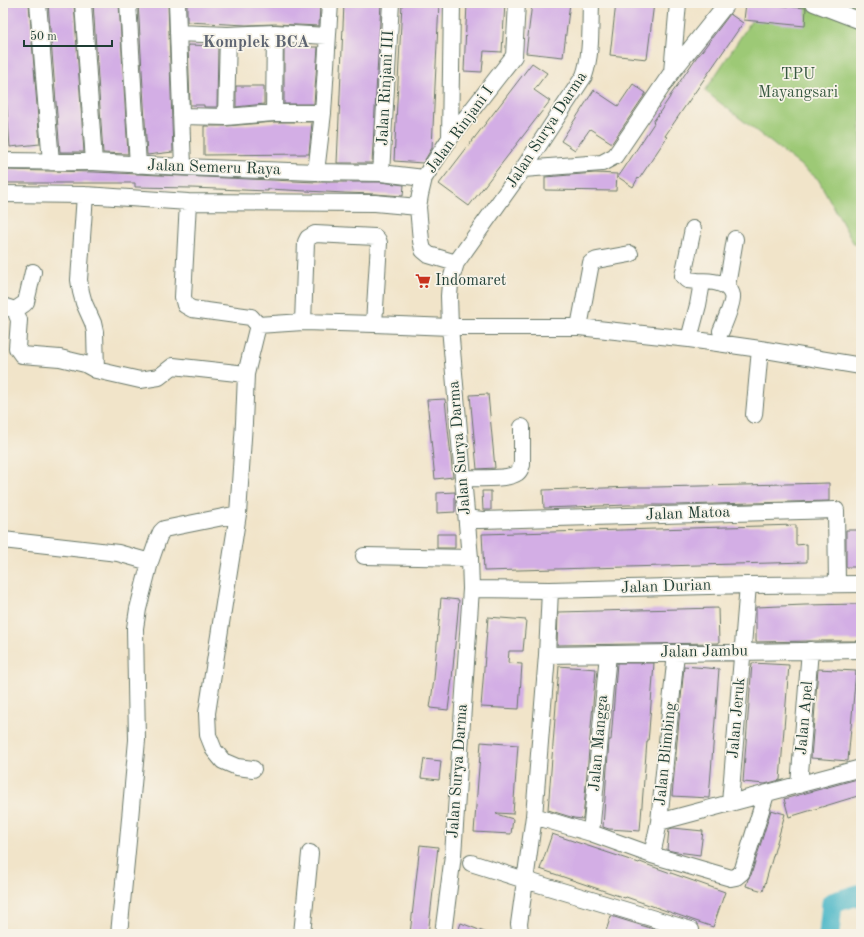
<svg xmlns="http://www.w3.org/2000/svg" width="864" height="937" viewBox="0 0 864 937" font-family="'Old Standard TT',serif">
	<style>
		.green { fill: #9dc976; stroke: #5e8355 }
		.lines { fill: none; stroke-linecap: round; stroke-linejoin: round }
		.river { stroke: #4bb7c7; stroke-width: 21 }
		.building { fill: #d3aee5 }
		.minor-casing { stroke: #687768; stroke-width: 18 }
		.minor { stroke: #fff; stroke-width: 16 }
		.labels { text-anchor: middle; dominant-baseline: central; stroke-width: 3.5; stroke-linejoin: round; paint-order: stroke }
		.park-label { font-size: 16px; fill: #385941; stroke: #f7f3e8 }
		.street-label { font-size: 16px; fill: #1f3d34; stroke: #f7f3e8 }
		.poi-label { font-size: 16px; fill: #1f3d34; stroke: #f7f3e8; text-anchor: start }
		.neighbourhood-label { font-size: 17px; font-weight: bold; fill: #5e6572; stroke: #f7f3e8 }
	</style>
	<rect width="100%" height="100%" fill="#f7f3e8"/>
	<filter id="ink" filterUnits="userSpaceOnUse"><feTurbulence type="fractalNoise" baseFrequency=".025" numOctaves="2"/><feDisplacementMap in="SourceGraphic" scale="8" xChannelSelector="R" yChannelSelector="G"/><feConvolveMatrix kernelMatrix="1 2 1 2 8 2 1 2 1" color-interpolation-filters="sRGB"/></filter>
	<filter id="wash" filterUnits="userSpaceOnUse"><feTurbulence type="fractalNoise" baseFrequency=".012" numOctaves="4" result="noise"/><feDisplacementMap in="SourceGraphic" scale="16" xChannelSelector="R" yChannelSelector="G"/><feGaussianBlur stdDeviation="0.9" result="paint"/><feColorMatrix in="noise" values="0 0 0 0 0 0 0 0 0 0 0 0 0 0 0 0 0 1.4 0 .05"/><feComposite in="paint" operator="in"/></filter>
	<g filter="url(#wash)">
		<rect width="100%" height="100%" fill="#f1e4c9"/>
		<path class="green" d="M796,3H861V246L854,244L818,179L705,91L754,17L795,21Z"/>
		<g class="lines">
			<path class="river" d="M829,934L832,903L861,894"/>
		</g>
		<g id="blocks">
			<path class="building" d="M3,3H29L40,144L10,147L3,60Z
				M48,3H74L84,152H60Z
				M93,3H119L128,154L103,153Z
				M138,3H168L173,152L147,155Z
				M187,3H320L319,26L275,24L246,25L187,22Z
				M344,3H381L372,163H337Z
				M402,3H439L432,148L423,163L394,161Z
				M467,3H505L502,52L484,51L482,72L464,71Z
				M532,3H570L563,57L526,53Z
				M616,3H654L647,59L610,55Z
				M746,3H756L806,8L805,26L744,20Z
				M730,14L743,23L684,108L665,136L667,137L639,179L638,178L633,187L618,177L623,170L654,123L653,122L670,97V96L698,55H699L708,43Z
				M188,45L218,46L217,107H204V105H190Z
				M284,47H318L314,104H284Z
				M532,63L547,73L534,90L550,101L469,206L439,184Z
				M633,84L646,93L612,143L590,129L575,150L561,141L594,90L618,106Z
				M236,86H264V104L236,107Z
				M274,122H312L309,154L204,155V126H227Z
				M3,170L94,172L182,176L316,182H380L404,185L403,196L375,194L345,193L268,189V191L191,188L135,187V183H3Z
				M595,173L617,174L616,191L545,190V177Z
				M488,394L495,468L477,469L470,395Z
				M445,399L453,477L435,479L427,400Z
				M829,483V501L677,505H628L544,508L543,490L635,487H656Z
				M482,491H491V510H483Z
				M455,492V512L437,513V493Z
				M796,525V545L807,544V562L484,571L482,534Z
				M846,530H861V567H846Z
				M437,534H455V548H437Z
				M441,598L459,600L452,679L448,710L430,708L434,679Z
				M861,604V641H810L756,642V607L805,605Z
				M718,608L719,643L557,645L558,612Z
				M488,617L526,620L523,651H509L508,663L522,664L519,709L481,707Z
				M617,663H654L649,731L648,741H647L640,831L609,829L603,827L609,740H611Z
				M752,663L789,665L780,780L765,784L743,782Z
				M559,666L596,669L583,819L574,818L548,810Z
				M684,666L719,669L709,798L672,796Z
				M818,669L856,671L848,761L811,758Z
				M481,742L518,745L513,814L497,813L496,814L513,819L511,834L474,832Z
				M424,759L441,761L439,780L421,778Z
				M861,778V795L789,817L784,799Z
				M771,810L785,814L763,891L746,886L748,879L751,875Z
				M673,828L703,831L700,855L677,852L667,850L669,829Z
				M552,834L639,863L640,862L648,865L725,892L713,927L626,897L625,898L540,869Z
				M420,845L438,847L429,926L428,934H410Z
				M611,916L663,932L662,934H605Z
				M461,923L487,933V934H457Z"/>
		</g>
	</g>
	<g filter="url(#ink)">
		<use href="#blocks" fill-opacity="0" stroke="#687768" stroke-width="1"/>
		<g class="lines">
			<defs>
				<path id="minor" d="M38,3L51,162
					M83,3L94,162
					M128,3L138,165
					M177,3L183,167
					M814,3L861,21
					M178,33L228,35L275,33L327,36
					M672,72L678,3
					M274,113L275,33
					M181,116L226,117L274,113H323
					M226,117L228,35
					M450,138L452,3
					M3,161L94,162L183,167L316,172L381,173L424,178
					M523,169L602,163L615,156L672,72L727,3
					M316,172L323,113L330,3
					M381,173L391,3
					M3,194L85,195L188,202L375,203L418,207
					M85,195L79,280L81,292L84,303L93,323L95,332L96,370
					M188,202L183,297L185,305L192,309L251,317L258,325
					M456,263L429,255L423,250L421,241L418,207L420,195L424,178L450,138L514,56L517,3
					M697,281C709,281 728,281 732,295C734,301 724,324 721,331
					M727,286L735,239
					M3,306L15,310L19,320L17,348L22,355L60,358L85,364L96,370L140,380L159,377L173,366L246,374L258,325L303,322L374,324L450,327H579L689,339L760,349L861,366
					M15,310L24,304L26,302L33,272
					M303,322L306,242L308,238L315,234L375,237L378,240L379,243L374,324
					M579,327L591,263L597,260L630,254
					M689,339L698,305L701,288L697,281L687,280L683,276L693,229
					M246,374L244,423L238,514L207,713L208,735L214,750L223,761L237,767L253,769
					M754,415L760,349
					M463,478C475,478 508,480 517,473C520,471 520,469 522,465V427
					M467,518L482,520L836,510L837,584
					M3,540L118,553L150,562
					M364,556L470,558
					M471,589L550,590L748,585L861,584
					M547,655L861,650
					M799,785L810,650
					M730,803L748,585
					M534,816L591,833L652,855L731,878L736,877L742,872L766,794
					M659,822L861,768
					M591,833L608,654
					M652,855L659,822L676,653
					M471,863L525,880L691,930
					M119,934L128,841L137,740L135,628L138,609L150,562L158,539L161,532L164,529L238,514
					M302,934L310,853
					M443,934L453,855L471,589L470,558L450,327L449,296L450,283L456,263L523,169L584,76C592,53 590,27 591,3
					M521,934L520,931L519,924L534,816L547,655L550,590"/>
			</defs>
			<use href="#minor" class="minor-casing"/>
			<use href="#minor" class="minor"/>
		</g>
	</g>
	<defs>
		<symbol id="supermarket-bare" viewBox="-9 -9 18 18"><path d="M-6-5.5h2.5l.6 2H6L4.5 2H-2.5L-4.4-4H-6ZM-1.5 3.2a1.3 1.3 0 1 0 .1 0ZM3 3.2a1.3 1.3 0 1 0 .1 0Z" fill="#c8321e" stroke="#f7f3e8" stroke-width="2.5" paint-order="stroke"/></symbol>
	</defs>
	<g fill-rule="evenodd">
		<use href="#supermarket-bare" x="412" y="270" width="22" height="22"/>
	</g>
	<g class="labels">
		<g class="park-label">
			<text x="798" y="75">TPU<tspan x="798" dy="18">Mayangsari</tspan></text>
		</g>
		<g class="street-label">
			<text transform="translate(386 88) rotate(-87)">Jalan Rinjani III</text>
			<text transform="translate(460 130) rotate(-54)">Jalan Rinjani I</text>
			<text transform="translate(547 130) rotate(-57)">Jalan Surya Darma</text>
			<text transform="translate(214 168) rotate(2)">Jalan Semeru Raya</text>
			<text transform="translate(460 448) rotate(-95)">Jalan Surya Darma</text>
			<text transform="translate(688 514) rotate(-2)">Jalan Matoa</text>
			<text transform="translate(666 587) rotate(-2)">Jalan Durian</text>
			<text transform="translate(704 652) rotate(-1)">Jalan Jambu</text>
			<text transform="translate(737 718) rotate(-85)">Jalan Jeruk</text>
			<text transform="translate(805 718) rotate(-85)">Jalan Apel</text>
			<text transform="translate(599 743) rotate(-85)">Jalan Mangga</text>
			<text transform="translate(666 754) rotate(-84)">Jalan Blimbing</text>
			<text transform="translate(458 771) rotate(-86)">Jalan Surya Darma</text>
		</g>
		<g class="poi-label">
			<text x="435" y="281">Indomaret</text>
		</g>
		<g class="neighbourhood-label">
			<text x="256" y="42">Komplek BCA</text>
		</g>
	</g>
	<rect width="864" height="937" fill="none" stroke="#f7f3e8" stroke-width="16"/>
	<path d="M24 40v6h88v-6" fill="none" stroke="#1f3d34" stroke-width="2"/>
	<text x="30" y="40" font-size="12" fill="#1f3d34" stroke="#f7f3e8" stroke-width="3" paint-order="stroke">50 m</text>
</svg>
